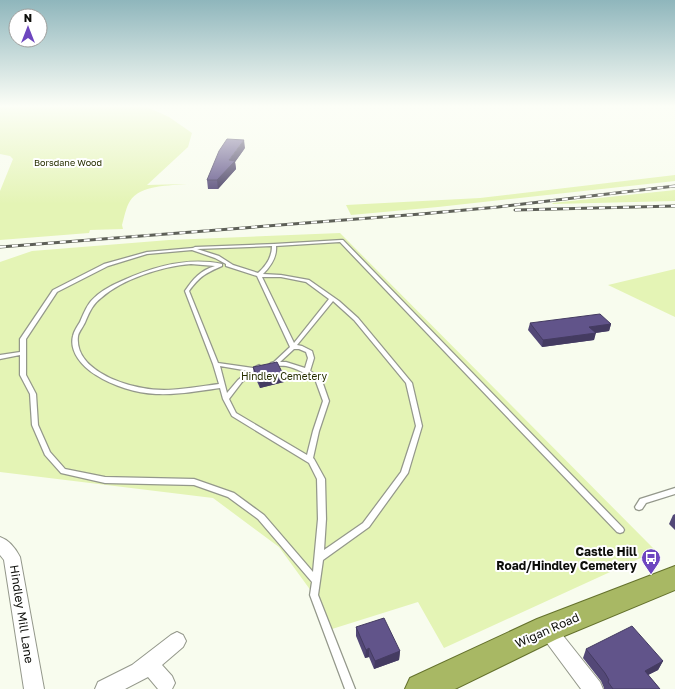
<svg xmlns="http://www.w3.org/2000/svg" width="675" height="689" viewBox="0 0 675 689" font-family="'Golos Text',sans-serif">
	<style>
		.green { fill: #e4f4b5 }
		.lines { fill: none; stroke-linecap: round; stroke-linejoin: round }
		.service-casing { stroke: #94988b; stroke-width: 2.5 }
		.minor-casing { stroke: #94988b; stroke-width: 2 }
		.trunk-casing { stroke: #64712c; stroke-width: 2 }
		.service { fill: #fff; fill-rule: evenodd }
		.minor { fill: #fff; fill-rule: evenodd }
		.trunk { fill: #a8b864; fill-rule: evenodd }
		.rail-casing { stroke: #5e6058; stroke-width: 3 }
		.rail { stroke: #fff; stroke-width: 2; stroke-dasharray: 6; stroke-linecap: butt }
		.wall { fill: #534877 }
		.shaded-wall { fill: #443b61 }
		.building { fill: #61548a; stroke: #443b61 }
		.labels { text-anchor: middle; dominant-baseline: central; stroke-width: 4; stroke-linejoin: round; paint-order: stroke }
		.far-park-label { font-size: 9px; fill: #272f00; stroke: #fff }
		.park-label { font-size: 10px; fill: #272f00; stroke: #fff }
		.near-poi-label { font-size: 12px; font-weight: bold; fill: #0d0e0a; stroke: #fff; text-anchor: end }
		.near-street-label { font-size: 12px; fill: #0d0e0a; stroke: #fff }
	</style>
	<rect width="100%" height="100%" fill="#f8fcee"/>
	<path class="green" d="M0,107H147L169,117L192,133L188,147L147,185L187,184C170,186 141,184 130,201C126,207 124,218 122,225L123,229L90,230L89,233L0,240V191L13,159L10,156L0,154Z
		M675,175V181L438,207L351,215L346,205L480,198Z
		M675,190V201L553,204L552,203Z
		M340,233L656,551L444,648L418,602L332,629L314,595L279,547L213,498L0,472V262L32,251L169,240Z
		M675,269V317L608,285Z"/>
	<g class="lines">
		<defs>
			<path id="service" d="M341,240H343L623,528L624,530L623,532L620,533L617,532L340,242L276,246C277,257 271,266 263,274L281,275L309,280L339,301L358,318L412,383L422,426L408,473L369,527L323,560L318,595L355,689H345L310,595L312,582L258,519L228,497L194,485L105,483L61,473L45,455L32,425L30,394L20,375V355L0,359V355L20,352V339L53,290L104,264L147,252L193,248L195,247L274,244ZM272,246C272,257 266,266 258,273L233,265L219,256L197,249ZM192,250L215,258L226,264V266L257,276L290,347L274,362L271,363L270,364C275,367 280,365 286,366C297,368 306,374 315,379L323,401L313,431L307,455L236,413L229,399L242,382L262,367L259,365L253,368L218,363L189,291C200,276 206,273 222,266V264C188,257 155,266 124,280C112,285 100,291 91,301C86,307 83,315 80,322C77,327 74,331 73,336C69,352 83,367 96,375C113,386 136,393 156,394C177,395 199,391 220,388L223,399L232,416L309,463L317,479L318,519L313,572L264,515L234,493L194,479L105,477L65,469L50,452L38,425L36,394L26,375V339L57,292L108,266L147,254ZM191,264L215,266C201,270 193,279 185,291L213,364L219,384C194,387 168,393 143,388C119,384 74,368 78,336C79,331 84,326 86,320C90,311 93,304 101,298C122,279 163,266 191,264ZM262,277H281L306,282L329,299L294,343ZM333,301L354,320L406,383L416,426L401,472L363,523L324,550L326,519L325,479L314,459L313,458L319,431L329,401L321,378L310,371L314,358L312,351L302,346L297,345ZM294,349H299L306,352L308,358L305,368L286,362H280ZM220,366L249,371L238,380L227,393Z
				M675,488V494L646,503L642,509L639,510L636,509L635,507L640,499Z"/>
			<path id="minor" d="M0,537C9,540 16,549 20,557L44,689H24L4,560L0,555Z
				M547,620L553,623L600,682L603,689H581L541,635L538,629L541,623Z
				M177,632L183,635L186,641L183,647L162,665L172,676L175,683L172,689H158L148,677L125,689H95L98,682L132,665L171,635Z"/>
			<path id="trunk" d="M675,566V590L557,639L455,689H405L410,678L537,619Z"/>
		</defs>
		<use href="#service" class="service-casing"/>
		<use href="#minor" class="minor-casing"/>
		<use href="#trunk" class="trunk-casing"/>
		<use href="#service" class="service"/>
		<use href="#minor" class="minor"/>
		<use href="#trunk" class="trunk"/>
		<defs>
			<path id="rail" d="M515,210L675,206
				M0,247L421,214L498,207L675,186"/>
		</defs>
		<use href="#rail" class="rail-casing"/>
		<use href="#rail" class="rail"/>
	</g>
	<path class="wall" d="M245,148L235,162L236,169L218,189H208L207,180Z
		M530,323L611,324L609,331L595,333L594,340L542,347L528,330Z
		M253,367L284,382L260,388L254,375Z
		M675,514V530L669,524L673,515Z
		M356,627L400,651L399,660L374,669L369,657L365,658L356,636Z
		M586,649L663,661L658,670L648,675L660,689H604V688L601,681L583,658Z"/>
	<path class="shaded-wall" d="M244,140L245,148L235,162L236,169L218,189L217,180L229,160Z
		M611,324L609,331L588,334L589,327Z
		M596,333L594,340L542,347L543,340Z
		M283,374L284,382L260,388L259,380Z
		M369,648V657L365,658L366,650Z
		M400,651L399,660L374,669L375,661Z
		M663,661L658,670L640,679L645,671Z"/>
	<path class="building" d="M227,139L244,140L229,160L235,161L217,180H207L219,151Z
		M600,314L611,324L589,327L596,333L543,340L530,323Z
		M277,362L283,374L259,380L253,367Z
		M384,618L400,651L375,661L369,648L366,650L356,627Z
		M632,626L663,661L645,671L660,689H613L608,682L609,680L605,673L586,649Z"/>
	<linearGradient id="sky" x2="0" y2="1"><stop stop-color="#8fb6bc"/><stop offset="0.52" stop-color="#fcfef7"/><stop offset="1" stop-color="#fcfef7" stop-opacity="0"/></linearGradient>
	<rect width="675" height="204" fill="url(#sky)"/>
	<defs>
		<symbol id="bus-pin" viewBox="-11 -11 22 30"><path d="M0 17L-7.5 6A9.5 9.5 0 1 1 7.5 6Z" fill="#6d46bf" stroke="#fff"/><path d="M-5-6H5V4H4V6H2V4H-2V6H-4V4H-5ZM-3.5-4V0h7V-4ZM-3.5 1.2v1.5H-2V1.2ZM2 1.2v1.5H3.5V1.2Z" fill="#fff"/></symbol>
	</defs>
	<g fill-rule="evenodd">
		<use href="#bus-pin" x="640" y="547" width="22" height="30"/>
	</g>
	<g class="labels">
		<g class="far-park-label">
			<text x="68" y="162">Borsdane Wood</text>
		</g>
		<g class="park-label">
			<text x="284" y="376">Hindley Cemetery</text>
		</g>
		<g class="near-poi-label">
			<text x="637" y="551">Castle Hill<tspan x="637" dy="14">Road/Hindley Cemetery</tspan></text>
		</g>
		<g class="near-street-label">
			<text transform="translate(22 614) rotate(81)">Hindley Mill Lane</text>
			<text transform="translate(547 630) rotate(-24)">Wigan Road</text>
		</g>
	</g>
	<g transform="translate(28 28)"><circle r="19" fill="#ffffff" stroke="#9e9f9d"/>
	<path d="M0-3L7 15L0 10L-7 15Z" fill="#6d46bf"/>
	<text y="-6" font-size="11" font-weight="bold" text-anchor="middle" fill="#0d0e0a">N</text>
	</g>
</svg>
